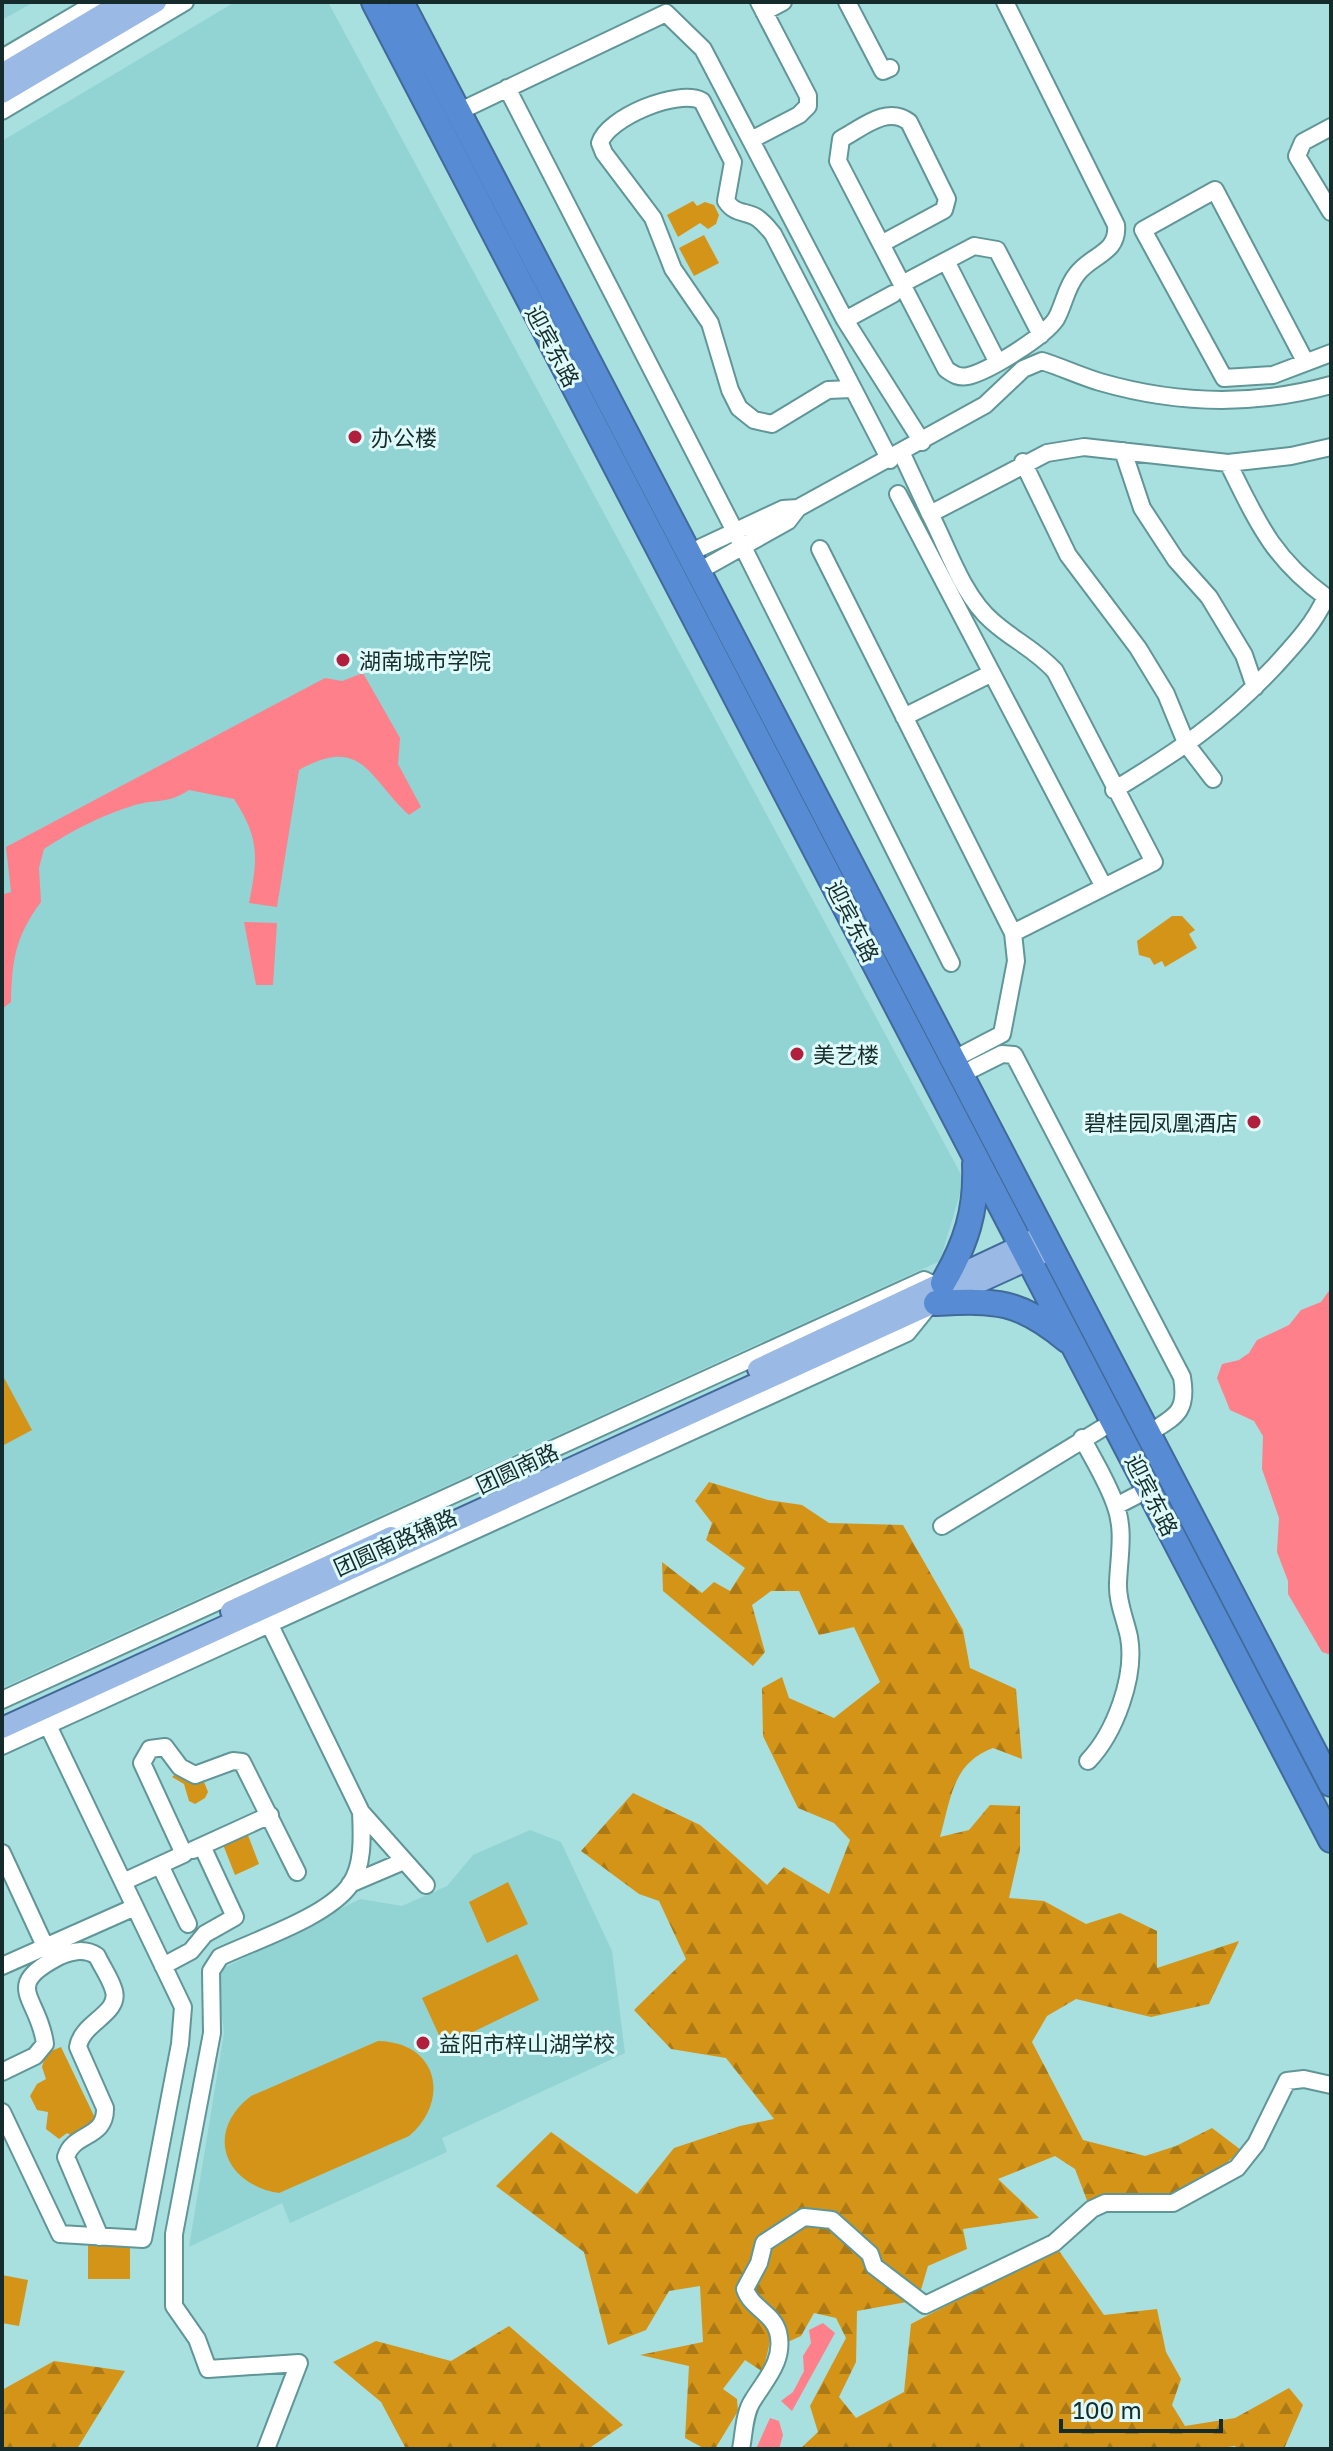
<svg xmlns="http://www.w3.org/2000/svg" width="1333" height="2451" viewBox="0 0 1333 2451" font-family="'Golos Text','Noto Sans SC',sans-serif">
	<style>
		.built { fill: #92d4d4 }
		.forest { fill: url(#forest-firs) }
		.park { fill: #d49417 }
		.water { fill: #fd808a }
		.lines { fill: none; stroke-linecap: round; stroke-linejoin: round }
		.minor-casing { stroke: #619697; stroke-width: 20 }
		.major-casing { stroke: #406a99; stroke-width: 24 }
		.highway-casing { stroke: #406a99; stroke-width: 28 }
		.minor { stroke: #fff; stroke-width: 16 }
		.major { stroke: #9ab9e5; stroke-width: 20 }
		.highway { stroke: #578bd3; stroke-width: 24 }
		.poi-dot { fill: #b21f3d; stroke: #dffafa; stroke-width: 3 }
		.labels { text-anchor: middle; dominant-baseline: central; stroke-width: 6; stroke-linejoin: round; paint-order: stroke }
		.street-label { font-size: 22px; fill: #162c2c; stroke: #dffafa }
		.poi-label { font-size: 22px; fill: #162c2c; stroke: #dffafa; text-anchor: start }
	</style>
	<defs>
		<pattern id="forest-firs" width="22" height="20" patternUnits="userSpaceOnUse" patternTransform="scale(2)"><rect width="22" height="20" fill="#d49417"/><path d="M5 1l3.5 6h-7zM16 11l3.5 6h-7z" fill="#ab7915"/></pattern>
	</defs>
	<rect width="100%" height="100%" fill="#a8dfdf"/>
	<path class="built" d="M2,2H34L2,20Z
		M235,2L329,4L964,1180L940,1261L2,1688V141Z
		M530,1830L561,1842L612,1951L625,2053L442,2138L447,2152L290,2223L282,2203L189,2247L224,2033L219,1991L222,1969L360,1899L402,1906L447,1886L473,1855Z"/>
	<path class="forest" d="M709,1482L768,1500L802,1505L829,1523L903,1525L963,1630L970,1668L1016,1689L1022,1759L993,1748C952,1763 951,1799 940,1837L969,1830L990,1805L1020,1806V1850L1009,1898L1044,1901L1086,1924L1120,1913L1157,1931V1968L1239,1941L1209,2004L1151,2017L1076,1999L1047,2016L1032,2042L1083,2140L1145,2156L1176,2146L1212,2128L1241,2150L1193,2193L1152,2201L1088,2203L1075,2169L1055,2156L998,2179L1039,2218L963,2229L967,2249L928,2266L918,2300L857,2311L856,2362L839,2397L856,2418L904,2392L911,2324L1057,2248L1104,2315L1157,2309L1166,2352L1181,2379L1172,2405L1185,2426L1235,2418L1289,2388L1303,2405L1284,2449H1238L1235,2446L1214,2449H800L818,2432L810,2406L846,2338L836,2318L814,2313L801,2336L790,2341L772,2333L763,2372L745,2360L723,2389L737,2399L738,2411L715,2449H705L685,2438L689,2366L640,2355L703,2342L700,2286L669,2291L646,2330L608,2345L584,2252L496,2186L551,2132L637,2194L674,2148L740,2126L774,2119L726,2058L671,2049L634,2010L686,1959L659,1901L639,1894L581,1851L633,1793L700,1825L767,1885L784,1867L829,1894L850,1840L834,1823L798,1808L763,1736L762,1688L782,1677L789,1698L834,1718L880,1682L854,1627L819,1635L799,1591H771L752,1605L765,1652L753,1666L663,1591L662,1562L702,1593L714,1582L730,1591L745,1568L706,1540L712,1523L695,1501Z
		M509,2326L623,2425L588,2449H406L381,2402L333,2362L376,2341L451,2361Z
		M54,2361L125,2371L77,2449H2V2390Z"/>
	<path class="park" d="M693,201L697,206L705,202L714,205L719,215L716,224L708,229L700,223L678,237L667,215Z
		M704,235L719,263L694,276L679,248Z
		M1172,916H1182L1195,930L1189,934L1197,948L1165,967L1162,961L1154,965L1150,958L1139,955L1137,941Z
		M2,1374L32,1430L2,1446Z
		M179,1771L202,1777L208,1792L205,1798L195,1804L189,1801L184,1784L172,1777Z
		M246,1830L259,1864L235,1875L222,1842Z
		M508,1882L528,1924L487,1943L469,1902Z
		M517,1954L539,2000L444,2046L422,1998Z
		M378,2041C438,2042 451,2100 409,2136L279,2193C224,2184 204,2132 251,2096Z
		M61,2047L97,2122L74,2137L67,2133L59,2139L46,2129L48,2112L37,2110L30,2096L37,2084L46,2079L42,2067L46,2053Z
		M88,2245L130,2246V2279H88Z
		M2,2275L28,2280L19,2326L2,2323Z"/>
	<path class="water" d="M363,673L400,738L398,764L421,807L409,815C369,779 363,734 299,770L277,907L249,903C258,858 260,839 234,799L189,790C168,804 157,799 135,805C102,815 73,830 44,849L39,868L41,902C15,937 12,960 11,1002L2,1009V906L4,894L11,892L6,847L325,678L342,681Z
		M244,922L277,923L273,985H256Z
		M1331,1288V1655L1322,1652L1288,1594V1581L1277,1552L1279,1518L1262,1469L1263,1436L1254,1421L1230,1410L1217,1378L1222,1364L1239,1360L1249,1353L1257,1340L1289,1325L1301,1310L1321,1302Z
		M823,2323L835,2333L792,2411L781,2401L793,2392L804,2371L803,2356L811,2343L809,2330Z
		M770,2418L779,2421L783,2435L779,2449H756Z"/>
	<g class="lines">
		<defs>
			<path id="minor" d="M847,2L883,71L890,68
				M764,12L783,2
				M2,58L97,2
				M507,88L742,545L951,963
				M2,111L185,2
				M458,112L666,13L703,49L845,320L922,442
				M1331,127L1303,142L1297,156L1331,212
				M751,140L799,115L808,106V96L759,2
				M881,244L944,210L947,199L909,122C887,105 862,128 841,139L838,161L946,369C953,374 958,378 968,376C989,371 1044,337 1056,319C1064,305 1066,287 1077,274C1091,255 1119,253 1116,225L1005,2
				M946,261L997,361
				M902,284L974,246L997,250L1041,335
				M845,320L893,294
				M1305,361L1215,190L1143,230L1224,378L1273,375L1331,353
				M852,389L828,390L772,424L754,420L739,408L730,390L710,323L673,269L653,218L604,153L600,143C607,118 678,88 702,101L733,162L726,201C734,213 742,211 754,216C762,220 768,228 773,234L890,460
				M1123,451L1142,508L1176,560L1209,597L1244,655L1255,687
				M902,454L930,514
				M1023,462L1068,555L1138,648L1166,694L1187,745L1213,779
				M898,494L1104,887
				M798,508L985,405L1023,369L1042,361C1061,367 1080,376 1100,382C1176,404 1255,406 1331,385
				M820,549L1013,933
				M689,553L783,509L798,508L788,521L699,571
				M904,717L992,673
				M1114,790C1180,750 1222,722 1275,666C1295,644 1314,624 1326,597C1272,558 1257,521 1228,463
				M954,1059L1002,1034L1016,961L1013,933L1154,862L1055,671C1035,649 1013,640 992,621C962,595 948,548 930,514L1047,453L1084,447L1228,463L1291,456L1331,447
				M962,1074L1002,1054L1014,1055L1182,1377C1188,1412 1176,1416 1149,1433
				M1082,1438C1093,1459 1107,1481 1115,1504C1125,1529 1119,1557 1118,1583C1117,1602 1125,1618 1129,1637C1136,1676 1115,1733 1088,1761
				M1116,1506L1149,1489
				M942,1526L1114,1421
				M263,1611L361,1812C362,1835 364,1865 350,1885C327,1917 256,1940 220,1957L211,1971L212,2033L174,2234V2306L197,2339L208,2369L299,2363L266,2449
				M2,1700L924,1280L937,1286
				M43,1715L123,1882L184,1854L142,1763L150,1749L165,1747L180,1767L195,1775L233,1761L242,1762L297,1872
				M2,1746L907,1333L928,1307
				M361,1812L426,1885
				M193,1850L270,1815
				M2,1853L45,1946
				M160,1865L188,1924
				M350,1884L404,1861
				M2,1966L135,1907
				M163,1966L191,1951L205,1934L235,1917L202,1846
				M2,2072L35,2056L45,2044C39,1996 0,1987 60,1956C73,1951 85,1948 97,1956C102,1967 111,1979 114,1991C120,2014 82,2022 78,2047L105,2108C106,2139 73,2132 66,2157L100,2237
				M2,2112L60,2234L143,2239L180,2044L183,2007L123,1882
				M741,2449C744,2434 744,2413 753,2400C766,2379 785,2360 778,2332C773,2313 751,2308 745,2289L759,2263L764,2243L804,2217L832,2220L870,2254L874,2266L925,2305L1054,2243L1092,2209L1105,2203H1173L1237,2168L1256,2144L1287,2081L1304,2079L1331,2085"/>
			<path id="major" d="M2,74L123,2
				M2,93L156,2
				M758,1369L1044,1235
				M231,1611L391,1537
				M2,1728L1043,1253"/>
			<path id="highway" d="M374,2L1331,1840
				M401,2L1331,1784
				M943,1283C966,1244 977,1210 975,1164
				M936,1303C996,1300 1019,1300 1067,1340"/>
		</defs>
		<use href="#minor" class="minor-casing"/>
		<use href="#major" class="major-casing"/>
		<use href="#highway" class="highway-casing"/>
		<use href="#minor" class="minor"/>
		<use href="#major" class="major"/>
		<use href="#highway" class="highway"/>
	</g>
	<g class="poi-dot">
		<circle cx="355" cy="437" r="8"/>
		<circle cx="343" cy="660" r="8"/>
		<circle cx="797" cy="1054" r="8"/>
		<circle cx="1254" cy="1122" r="8"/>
		<circle cx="423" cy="2043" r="8"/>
	</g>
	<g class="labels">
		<g class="street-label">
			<text transform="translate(553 346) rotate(62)">迎宾东路</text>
			<text transform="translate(853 921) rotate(63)">迎宾东路</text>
			<text transform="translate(517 1468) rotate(-25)">团圆南路</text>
			<text transform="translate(1152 1495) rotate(63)">迎宾东路</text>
			<text transform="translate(395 1542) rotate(-24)">团圆南路辅路</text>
		</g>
		<g class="poi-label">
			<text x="371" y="437">办公楼</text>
			<text x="359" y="660">湖南城市学院</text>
			<text x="813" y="1054">美艺楼</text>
			<text x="1238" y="1122" text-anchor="end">碧桂园凤凰酒店</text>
			<text x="439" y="2043">益阳市梓山湖学校</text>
		</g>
	</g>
	<rect width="1333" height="2451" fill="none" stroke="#162c2c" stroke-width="8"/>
	<path d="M1061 2419v12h160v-12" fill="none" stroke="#162c2c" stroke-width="4"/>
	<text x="1073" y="2419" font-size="24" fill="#162c2c" stroke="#dffafa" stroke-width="6" paint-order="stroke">100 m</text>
</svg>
